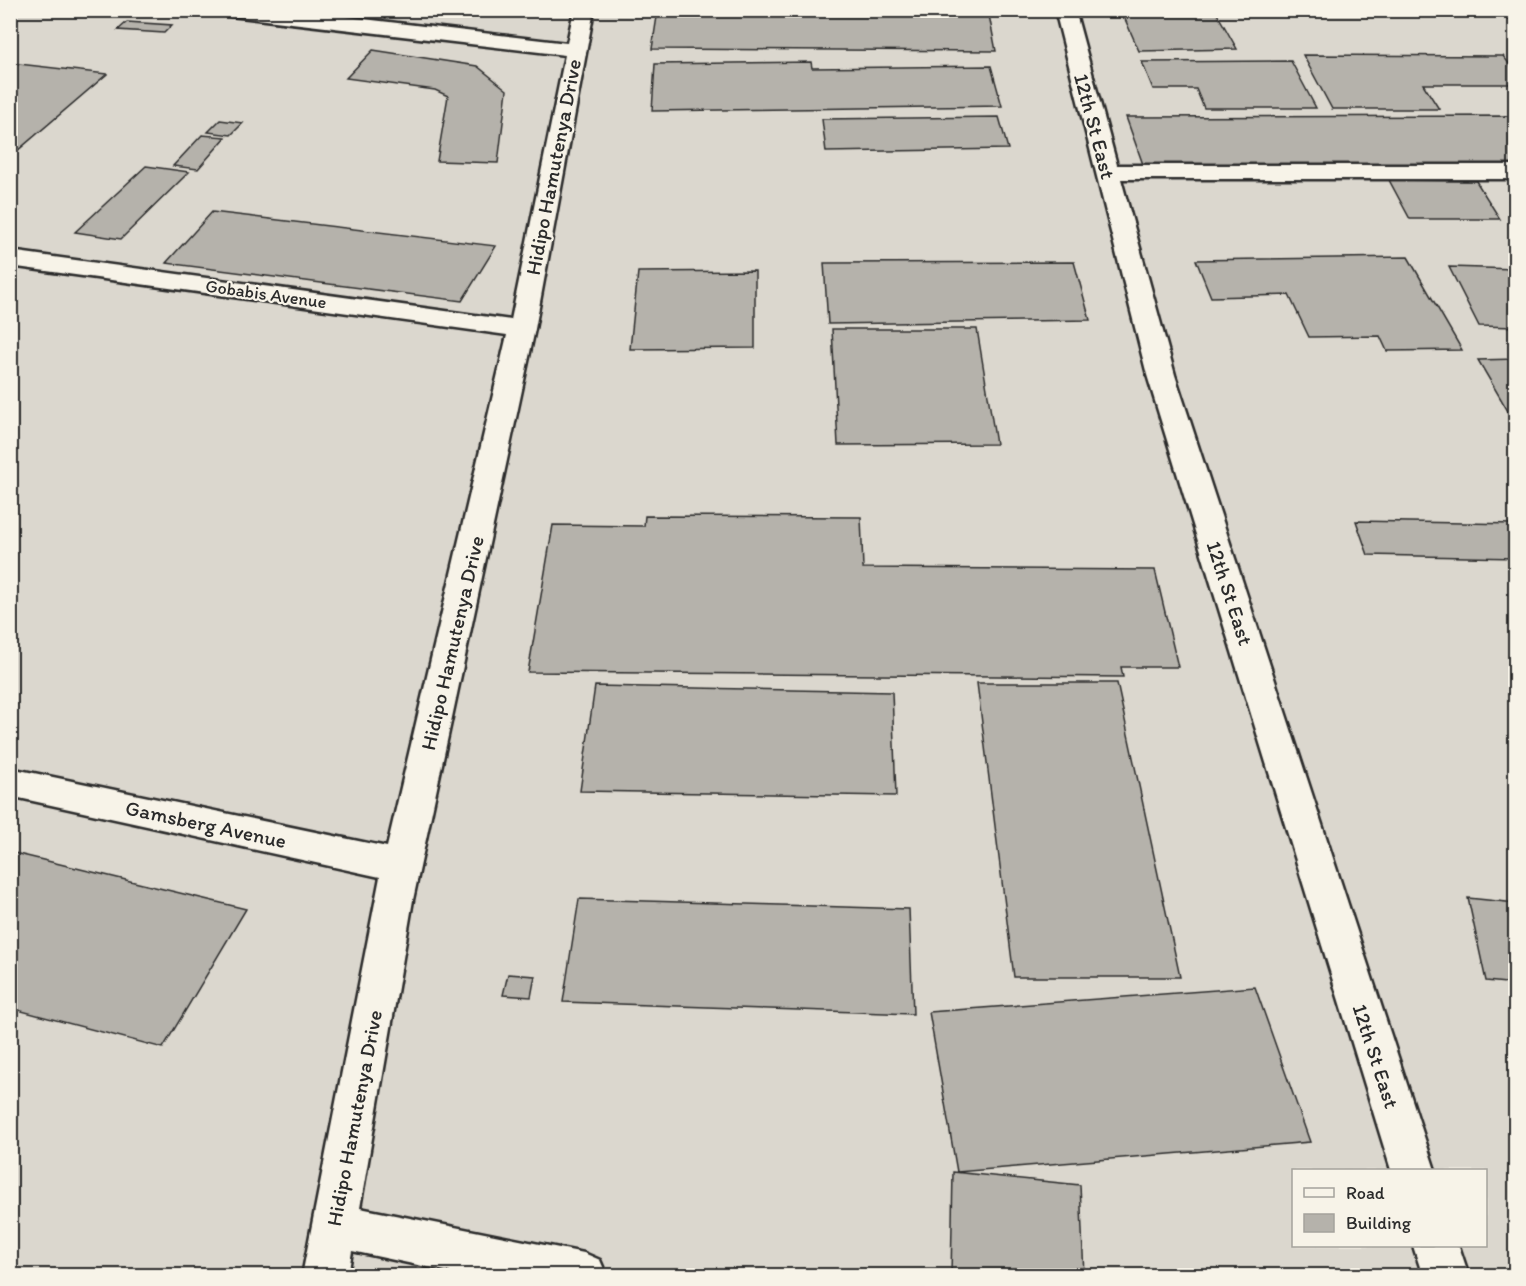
<svg xmlns="http://www.w3.org/2000/svg" width="1526" height="1286" viewBox="0 0 1526 1286" font-family="Itim,sans-serif">
	<style>
		.built { fill: #dbd7ce; fill-rule: evenodd }
		.building { fill: #b5b2ab; stroke: #2b2b2b; stroke-width: 1.5 }
		.lines { fill: none; stroke-linecap: round; stroke-linejoin: round }
		.minor-casing { stroke: #2b2b2b; stroke-width: 5 }
		.minor { fill: #f7f3e8; fill-rule: evenodd }
		.labels { text-anchor: middle; dominant-baseline: central; stroke-width: 4.5; stroke-linejoin: round; paint-order: stroke }
		.far-street-label { font-size: 18px; fill: #2b2b2b; stroke: #f7f3e8 }
		.street-label { font-size: 21px; fill: #2b2b2b; stroke: #f7f3e8 }
	</style>
	<rect width="100%" height="100%" fill="#ebe7dd"/>
	<filter id="ink" filterUnits="userSpaceOnUse"><feTurbulence type="fractalNoise" baseFrequency=".0167" numOctaves="2"/><feDisplacementMap in="SourceGraphic" scale="12" xChannelSelector="R" yChannelSelector="G"/><feConvolveMatrix kernelMatrix="1 2 1 2 8 2 1 2 1" color-interpolation-filters="sRGB"/></filter>
	<g filter="url(#ink)">
		<path class="built" d="M10,11H1515V1275H11ZM1294,1170H1486V1246H1294Z"/>
		<path class="building" d="M658,10H988L996,51L652,49Z
			M1121,10H1215L1237,49L1139,51Z
			M127,22L172,25L164,33L118,30Z
			M373,50L477,66L507,90L498,163L437,161L448,96L435,90L346,78Z
			M1303,55L1503,56L1516,72V84H1423L1439,109H1332Z
			M1291,61L1316,108H1204L1196,89H1153L1142,62Z
			M811,62L812,68L991,66L1002,106L652,111L655,64Z
			M10,63L107,74L10,157Z
			M1516,116V169L1145,170L1126,117Z
			M999,117L1008,149L826,152L822,119Z
			M220,120L243,123L231,135L208,132Z
			M202,135L226,137L198,169L173,166Z
			M146,166L189,172L121,239L75,232Z
			M1389,180L1476,181L1500,219H1410Z
			M212,212L496,246L462,301L166,263Z
			M1408,257L1462,350L1387,351L1380,336L1309,337L1289,295L1211,297L1196,260Z
			M1074,262L1090,320L828,324L824,263Z
			M1449,267L1516,269V327L1479,326Z
			M755,271V348L630,349L638,272Z
			M832,329H977L996,444L838,445Z
			M1516,359V418H1512L1478,360Z
			M645,516L861,517L863,568L1155,570L1178,667H1121L1123,677L528,672L553,525L644,526Z
			M1356,521L1516,524V558L1368,555Z
			M977,683H1117L1180,977H1014Z
			M595,686L892,692L896,796L580,791Z
			M10,852L246,909L163,1048L10,1008Z
			M1468,898L1516,903V984L1486,981Z
			M579,899L909,909L913,1014L563,1002Z
			M508,974L535,976L531,997L503,995Z
			M1255,987L1310,1142L957,1172L929,1012Z
			M953,1172L1080,1185L1084,1276H951Z"/>
		<g class="lines">
			<defs>
				<path id="minor" d="M222,10H287L567,43L574,10H594L535,329L413,900L360,1208L584,1253L600,1260L607,1276H469L352,1251L348,1276H302L380,877L10,796V768L387,847L507,335L10,266V251L511,320L565,55L231,16L224,14Z
					M1055,10H1075L1117,165H1516V179H1121L1175,375L1435,1170H1391L1147,375Z
					M1504,10H1516V19L1509,17Z
					M1413,1246H1459L1469,1276H1423Z"/>
			</defs>
			<use href="#minor" class="minor-casing"/>
			<use href="#minor" class="minor"/>
		</g>
	</g>
	<g class="labels">
		<g class="far-street-label">
			<text transform="translate(266 294) rotate(8)">Gobabis Avenue</text>
		</g>
		<g class="street-label">
			<text transform="translate(1095 126) rotate(75)">12th St East</text>
			<text transform="translate(553 167) rotate(-79)">Hidipo Hamutenya Drive</text>
			<text transform="translate(1230 593) rotate(72)">12th St East</text>
			<text transform="translate(452 643) rotate(-77)">Hidipo Hamutenya Drive</text>
			<text transform="translate(206 824) rotate(12)">Gamsberg Avenue</text>
			<text transform="translate(1376 1056) rotate(72)">12th St East</text>
			<text transform="translate(354 1118) rotate(-79)">Hidipo Hamutenya Drive</text>
		</g>
	</g>
	<rect width="1526" height="1286" fill="none" stroke="#f7f3e8" stroke-width="36"/>
	<rect x="18" y="18" width="1490" height="1250" fill="none" stroke="#2b2b2b" stroke-width="2" filter="url(#ink)"/>
	<rect x="1292" y="1169" width="195" height="78" fill="#f7f3e8" stroke="#a5a39c" stroke-width="1.5"/>
	<rect x="1304" y="1188" width="30" height="9" fill="#f7f3e8" stroke="#a5a39c" stroke-width="1.5"/>
	<text x="1346" y="1199" font-size="18" fill="#2b2b2b">Road</text>
	<rect x="1304" y="1214" width="30" height="18" fill="#b5b2ab" stroke="#a5a39c" stroke-width="1.5"/>
	<text x="1346" y="1229" font-size="18" fill="#2b2b2b">Building</text>
</svg>
